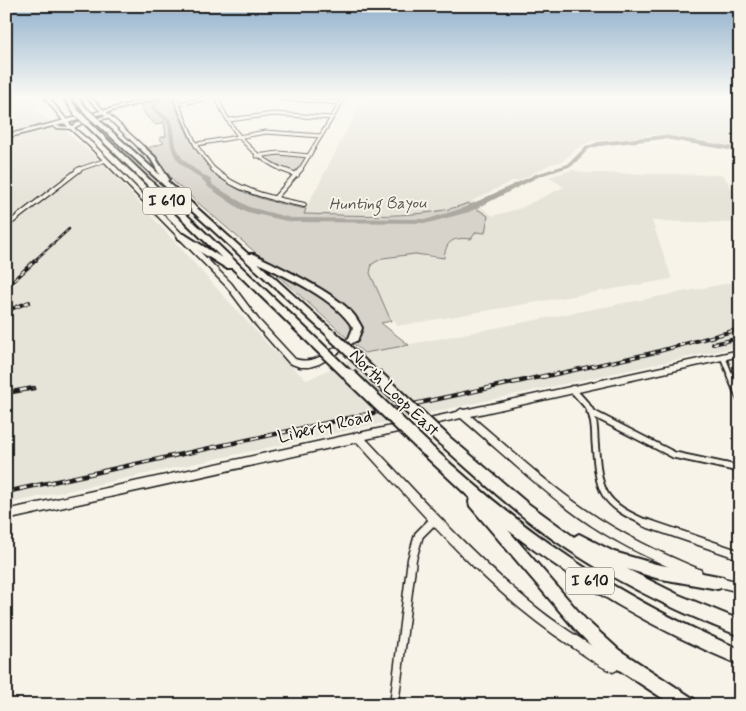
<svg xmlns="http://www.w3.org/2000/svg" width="746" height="711" viewBox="0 0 746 711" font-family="Mynerve,sans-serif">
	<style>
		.built { fill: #e6e3d9 }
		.green { fill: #d7d3cb; stroke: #7a7874 }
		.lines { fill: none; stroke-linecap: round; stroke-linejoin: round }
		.river { fill: #aca9a2; fill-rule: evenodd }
		.minor-far4-casing { stroke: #1c1c1c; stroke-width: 5 }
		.minor-far3-casing { stroke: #1c1c1c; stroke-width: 6 }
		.minor-far2-casing { stroke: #1c1c1c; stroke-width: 8 }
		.minor-far1-casing { stroke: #1c1c1c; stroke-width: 9 }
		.minor-casing { stroke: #1c1c1c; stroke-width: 11 }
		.secondary-casing { stroke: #1c1c1c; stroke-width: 3 }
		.primary-casing { stroke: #1c1c1c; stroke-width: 3 }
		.motorway-casing { stroke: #1c1c1c; stroke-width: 4 }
		.minor-far4 { stroke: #f7f3e8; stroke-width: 3 }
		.minor-far3 { stroke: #f7f3e8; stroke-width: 4 }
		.minor-far2 { stroke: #f7f3e8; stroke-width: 4.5 }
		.minor-far1 { stroke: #f7f3e8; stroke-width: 5.5 }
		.minor { stroke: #f7f3e8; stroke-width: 8 }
		.secondary { fill: #f7f3e8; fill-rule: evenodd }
		.primary { fill: #f7f3e8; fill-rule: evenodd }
		.motorway { fill: #f7f3e8; fill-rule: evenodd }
		.rail-far2-casing { stroke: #1c1c1c; stroke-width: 2.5 }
		.rail-far1-casing { stroke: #1c1c1c; stroke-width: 4 }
		.rail-casing { stroke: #1c1c1c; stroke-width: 4.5 }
		.rail-far2 { stroke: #f7f3e8; stroke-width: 1; stroke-dasharray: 3; stroke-linecap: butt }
		.rail-far1 { stroke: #f7f3e8; stroke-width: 2; stroke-dasharray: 5; stroke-linecap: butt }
		.rail { stroke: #f7f3e8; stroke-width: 2.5; stroke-dasharray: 7; stroke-linecap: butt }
		.motorway-bridge-far2-casing { stroke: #1c1c1c; stroke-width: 8; stroke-linecap: butt }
		.motorway-bridge-far1-casing { stroke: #1c1c1c; stroke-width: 13; stroke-linecap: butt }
		.motorway-bridge-casing { stroke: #1c1c1c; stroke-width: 16; stroke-linecap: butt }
		.motorway-bridge-far2 { stroke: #f7f3e8; stroke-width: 5.5 }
		.motorway-bridge-far1 { stroke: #f7f3e8; stroke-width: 9 }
		.motorway-bridge { stroke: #f7f3e8; stroke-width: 12 }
		.labels { text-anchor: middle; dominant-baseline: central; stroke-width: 4; stroke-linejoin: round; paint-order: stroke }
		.shield { fill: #f7f3e8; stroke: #5e5c59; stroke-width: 1 }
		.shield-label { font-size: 16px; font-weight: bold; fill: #1c1c1c }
		.far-water-label { font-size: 16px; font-style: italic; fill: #565452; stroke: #f7f3e8 }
		.street-label { font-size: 18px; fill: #1c1c1c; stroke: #f7f3e8 }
	</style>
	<rect width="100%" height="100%" fill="#f7f3e8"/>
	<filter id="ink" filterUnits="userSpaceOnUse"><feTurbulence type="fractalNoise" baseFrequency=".02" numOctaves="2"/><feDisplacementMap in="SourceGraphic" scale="10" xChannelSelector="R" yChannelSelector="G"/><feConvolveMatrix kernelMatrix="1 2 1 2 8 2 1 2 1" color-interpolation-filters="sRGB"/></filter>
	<g filter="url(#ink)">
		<path class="built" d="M6,98H36V112L61,127L105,165L272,349L307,380L364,353L740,281V346L6,504Z
			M364,98H740V147L666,135L648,134L641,137L591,141L578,148L561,162L551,164L518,181H512L472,201L493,216L521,208L564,187L549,177L572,170L587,173L723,175L740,202V223L652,221L672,279L397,326L395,320L391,321L370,273L372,264L383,258L415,254L438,259L450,241L459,237L471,239L468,203L440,212L360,215L303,214Z"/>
		<path class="green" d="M166,98H172C203,177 223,193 306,209L304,214C349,215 428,220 468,203L488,216L485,233L476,232L471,239C454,237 446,240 444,258L415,254L383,258L372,264L370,273L391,321L381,323L409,345L364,353L266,265L264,260L174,182L158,159L147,148L164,143L159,138L166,136L164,122L156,125L146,116L141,106Z
			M274,154L307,157L299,170L293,172L261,157Z"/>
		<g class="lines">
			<path class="river" d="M157,98H162L156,108L172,121L176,146L182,158L192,167L211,180L213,185L249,207L291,218L428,219L463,208L536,174L568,164L585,147L598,142L664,135L740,148V152L664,139L599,146L589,149L572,166L540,176L469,212L428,223L291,222L243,211L208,187C203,176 186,171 178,161C167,145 172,137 167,122L150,108Z"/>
			<defs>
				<path id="minor-far4" d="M175,98L196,146L214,170
					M217,98C231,131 250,155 283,170
					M277,98L341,103
					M178,104L208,98
					M229,120L274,114L332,118
					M197,144L266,132L321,136
					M256,156L279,153L309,156
					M77,170L106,160
					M300,170L344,98"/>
				<path id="minor-far3" d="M213,169C238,192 272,198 304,205
					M281,169L297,175
					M274,199L301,169
					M6,226L80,169"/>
				<path id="minor-far2" d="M723,357L731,377"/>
				<path id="minor-far1" d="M730,375L740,399
					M572,389C578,396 585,402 590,410C594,419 595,431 595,441C599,491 599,503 649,524
					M590,412L674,455L740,469
					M430,524L434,520"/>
				<path id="minor" d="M646,523L740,555
					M344,704L348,705
					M394,705L412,559L419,535L431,523"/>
				<path id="secondary" d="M45,98H49L72,126L81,121L106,116L87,98H91L144,147V149H140L108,118L83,123L74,128L93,144L231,283L258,319L295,359C313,365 328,353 342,342C347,339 351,336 357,336L358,338L357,340L335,355L319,364L309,367H300L289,363L254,323L227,287L89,146L67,126Z
					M740,350V356L471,416C509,448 545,482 586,510C622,535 661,553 701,570L702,574L701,578L697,579C656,562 615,543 579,517C537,487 500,451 461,418L366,439C417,493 469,552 526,599C554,623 586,642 617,662L619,666L617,670L613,672C598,666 584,655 571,646C488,592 423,514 357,442L6,520V510L353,434L357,432L359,433L457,412L461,409L464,410Z
					M715,576L740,582V592L711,585L710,581L711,577Z"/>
				<path id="primary" d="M152,98H160L56,126L71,127H73V129L55,128L53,126L6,138V135Z"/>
				<path id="motorway" d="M64,98H69L80,113L79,114H75Z
					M73,98H78L88,110V112H84Z
					M95,120H99L160,175L151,159L139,148L144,147L155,157L169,179L167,181L248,254H254C281,268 335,292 354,315C357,319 360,324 362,328L357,341H351L349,338L353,328C335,298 288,278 258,263L336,334L334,336H328L95,122Z
					M85,122H89L319,341L321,344L319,347H313L232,268H226L178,238V234H184L222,258L85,124Z
					M444,435L448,436L526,502L574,537L579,534L614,552L656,564L723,577L725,582L723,587L718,589L656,578L627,569L679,595L740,620V636C673,610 609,579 550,537C511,509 476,476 440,444L438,440L440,436Z
					M426,444L430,445C527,535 618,598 740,649V665C656,630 579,586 508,530L585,619L619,650L694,699L696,705H673L607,662L575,629L470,506L469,502L470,498L422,453L420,449L422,445Z"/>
			</defs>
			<use href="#minor-far4" class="minor-far4-casing"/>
			<use href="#minor-far3" class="minor-far3-casing"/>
			<use href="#minor-far2" class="minor-far2-casing"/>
			<use href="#minor-far1" class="minor-far1-casing"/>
			<use href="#minor" class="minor-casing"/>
			<use href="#secondary" class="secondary-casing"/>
			<use href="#primary" class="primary-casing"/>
			<use href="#motorway" class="motorway-casing"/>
			<use href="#minor-far4" class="minor-far4"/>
			<use href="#minor-far3" class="minor-far3"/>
			<use href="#minor-far2" class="minor-far2"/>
			<use href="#minor-far1" class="minor-far1"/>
			<use href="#minor" class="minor"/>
			<use href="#secondary" class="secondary"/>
			<use href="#primary" class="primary"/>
			<use href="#motorway" class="motorway"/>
			<defs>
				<path id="rail-far2" d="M34,261L69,229"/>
				<path id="rail-far1" d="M6,287L36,260
					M6,311L29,302
					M713,344L740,338
					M543,377L652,353L740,329"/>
				<path id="rail" d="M6,393L34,388
					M6,492L549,375"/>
			</defs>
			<use href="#rail-far2" class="rail-far2-casing"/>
			<use href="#rail-far1" class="rail-far1-casing"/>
			<use href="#rail" class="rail-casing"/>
			<use href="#rail-far2" class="rail-far2"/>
			<use href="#rail-far1" class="rail-far1"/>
			<use href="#rail" class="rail"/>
			<defs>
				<path id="motorway-bridge-far2" d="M86,111L97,121
					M77,113L87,123"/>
				<path id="motorway-bridge-far1" d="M331,334L376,377
					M316,344L350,377"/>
				<path id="motorway-bridge" d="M349,375L426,449
					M375,375L444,440"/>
			</defs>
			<use href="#motorway-bridge-far2" class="motorway-bridge-far2-casing"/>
			<use href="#motorway-bridge-far1" class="motorway-bridge-far1-casing"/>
			<use href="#motorway-bridge" class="motorway-bridge-casing"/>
			<use href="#motorway-bridge-far2" class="motorway-bridge-far2"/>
			<use href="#motorway-bridge-far1" class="motorway-bridge-far1"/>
			<use href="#motorway-bridge" class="motorway-bridge"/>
		</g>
	</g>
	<linearGradient id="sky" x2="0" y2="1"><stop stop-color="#90b0cc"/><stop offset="0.49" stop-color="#fbfaf5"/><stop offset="1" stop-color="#fbfaf5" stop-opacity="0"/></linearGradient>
	<rect width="746" height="198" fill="url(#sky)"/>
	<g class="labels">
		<g class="shield">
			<rect x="143" y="187.5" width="48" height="27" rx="4"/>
			<rect x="566" y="567.5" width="48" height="27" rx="4"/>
		</g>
		<g class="shield-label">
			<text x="167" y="201">I 610</text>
			<text x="590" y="581">I 610</text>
		</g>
		<g class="far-water-label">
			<text transform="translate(378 204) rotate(-1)">Hunting Bayou</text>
		</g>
		<g class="street-label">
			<text transform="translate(394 393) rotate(44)">North Loop East</text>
			<text transform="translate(325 427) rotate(-13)">Liberty Road</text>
		</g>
	</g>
	<rect width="746" height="711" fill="none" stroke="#f7f3e8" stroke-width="25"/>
	<rect x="12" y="12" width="721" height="686" fill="none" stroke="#1c1c1c" stroke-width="2" filter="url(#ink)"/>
</svg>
